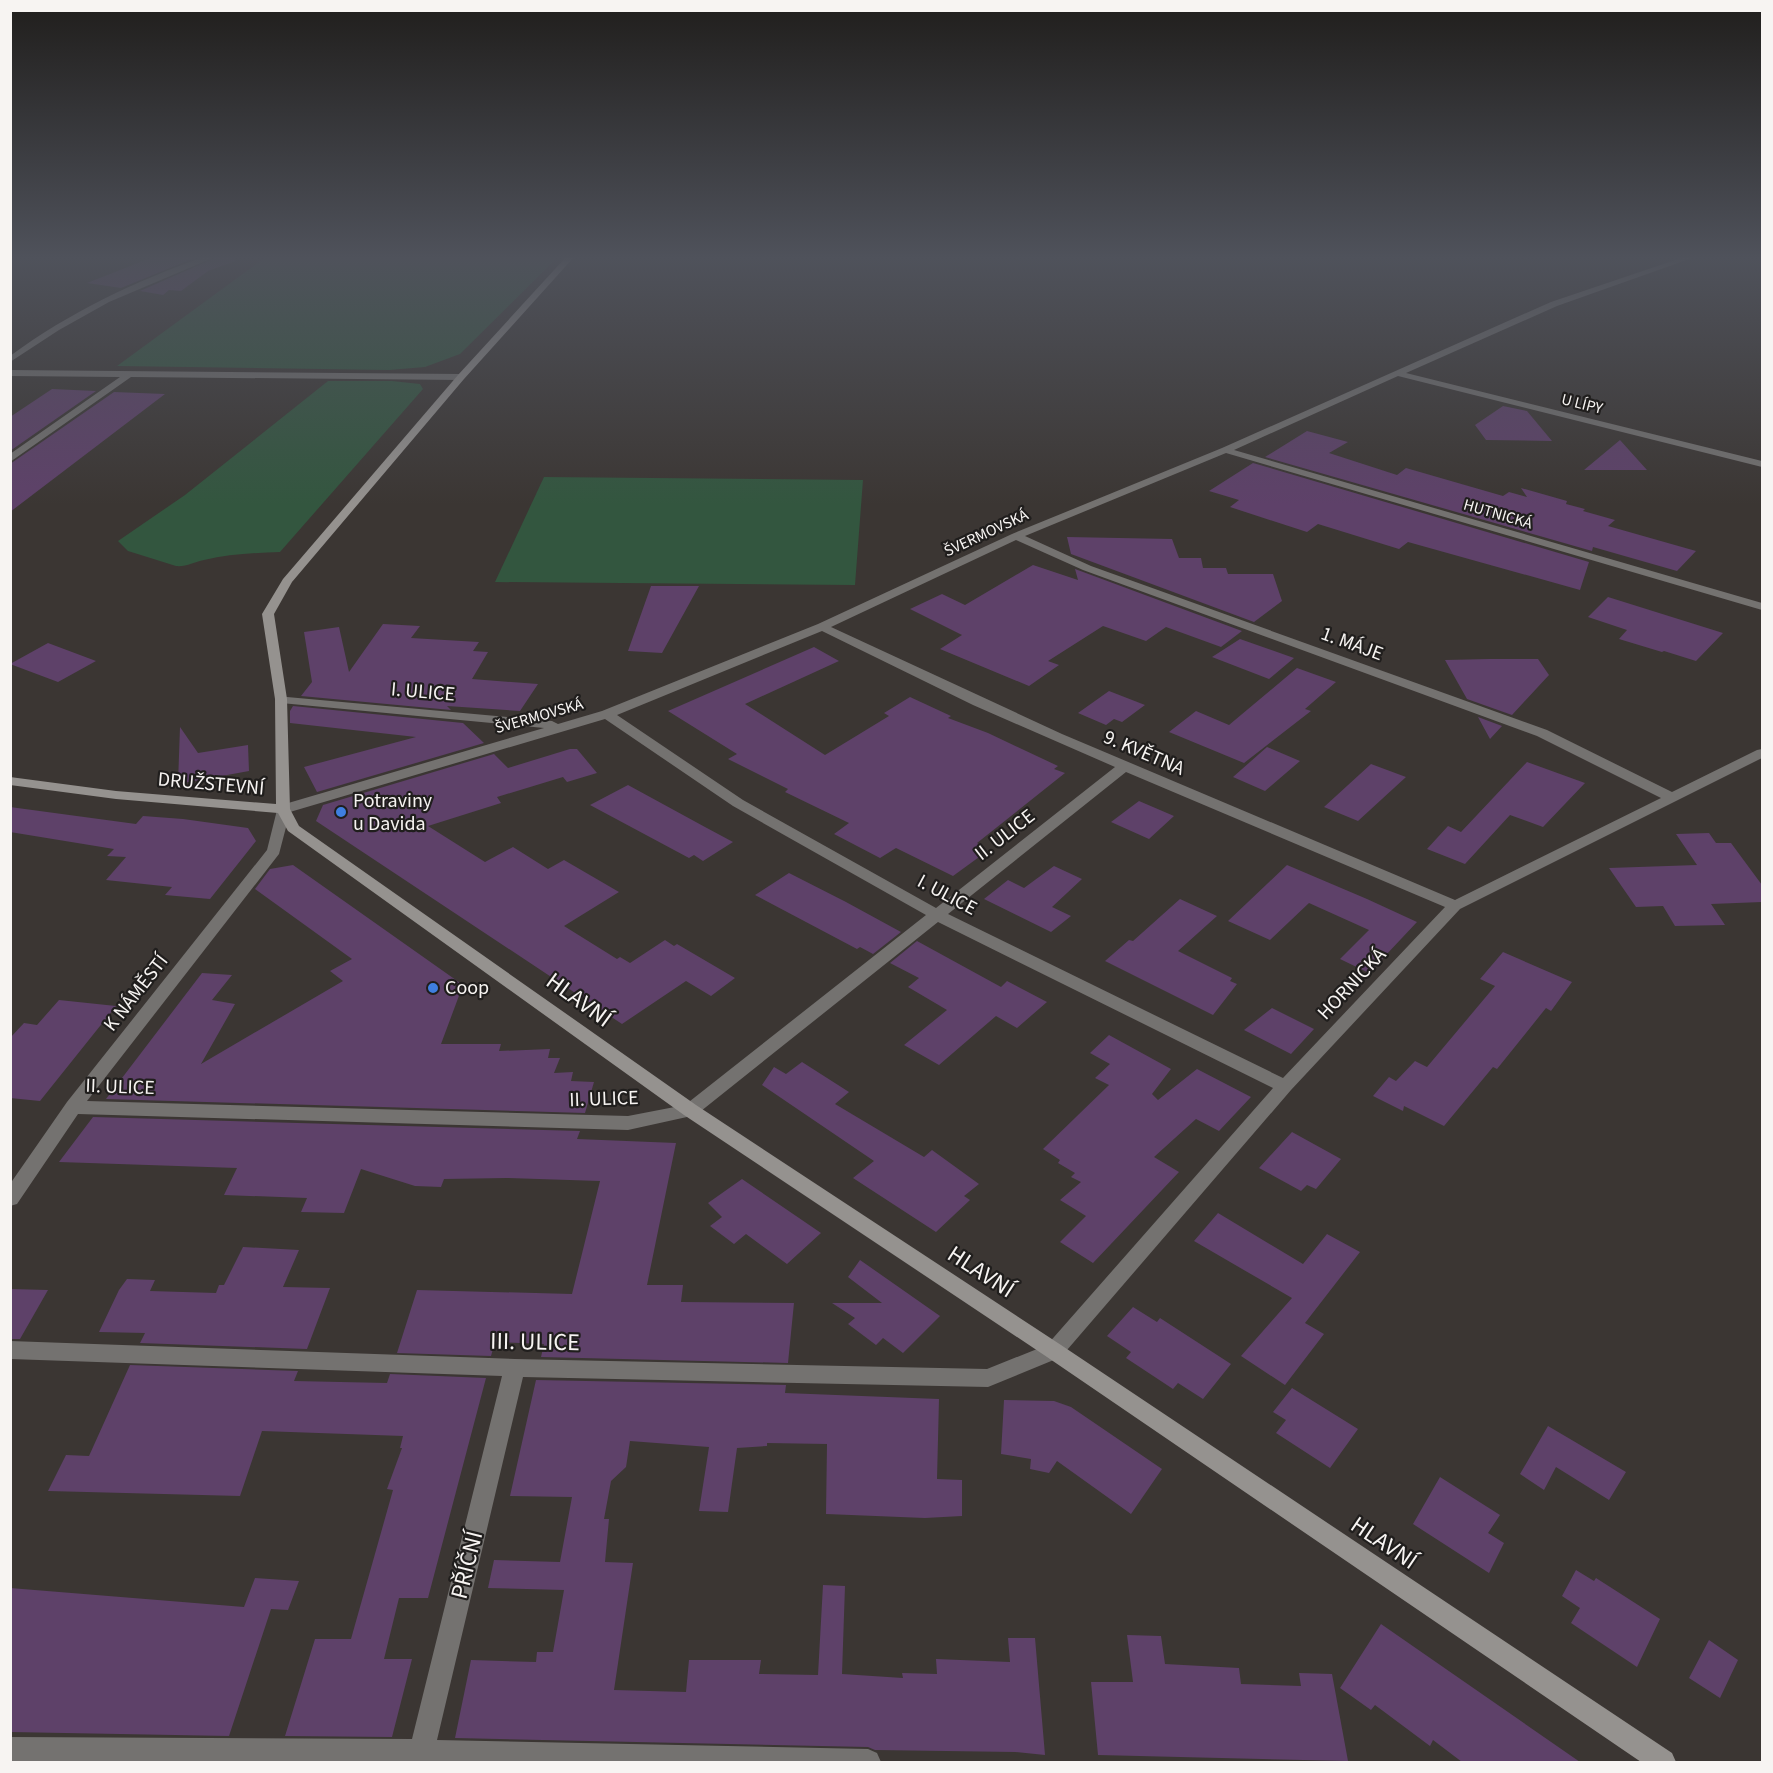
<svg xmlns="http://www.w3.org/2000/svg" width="1773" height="1773" viewBox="0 0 1773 1773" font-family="'Source Sans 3',sans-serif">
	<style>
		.green { fill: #33563f }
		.building { fill: #5e4169 }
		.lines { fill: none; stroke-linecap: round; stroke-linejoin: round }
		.street { fill: #747270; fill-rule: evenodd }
		.secondary { fill: #95928f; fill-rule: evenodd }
		.shop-dot { fill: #3f7fe0; stroke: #201e1d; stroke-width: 2 }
		.labels { text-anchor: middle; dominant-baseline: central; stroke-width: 4.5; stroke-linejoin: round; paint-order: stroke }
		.far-street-label { font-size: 16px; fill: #f7f4f2; stroke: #201e1d }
		.street-label { font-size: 20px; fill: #f7f4f2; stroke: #201e1d }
		.poi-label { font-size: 20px; fill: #f7f4f2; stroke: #201e1d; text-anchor: start }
		.near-street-label { font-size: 24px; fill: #f7f4f2; stroke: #201e1d }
	</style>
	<rect width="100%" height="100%" fill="#3b3633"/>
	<path class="green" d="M266,257H558L460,354L425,367L389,370L117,366Z
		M328,381H392L420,384L423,389L280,552C255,553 229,554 204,560C194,562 186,567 176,566L128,551L118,541L185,495Z
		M544,477L863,480L855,585L495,582Z"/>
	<path class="building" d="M153,257H197L121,288L87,283Z
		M217,257H235L236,261L208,271L181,291L169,290L163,295L140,291Z
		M52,389L96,391L10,451V417Z
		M114,392L165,394L10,512V464Z
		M1503,406L1527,411L1552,441L1486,440L1475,425Z
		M1307,431L1348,442L1329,453L1397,475L1406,468L1503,496L1509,492L1527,497L1521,488L1567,501L1566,504L1585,509L1583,511L1615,520L1608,526L1696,551L1677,571L1593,547L1592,551L1265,457Z
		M1620,440L1647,470H1584Z
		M1253,463L1589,562L1580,590L1408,542L1399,549L1318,524L1307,532L1230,507L1239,500L1209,491Z
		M1067,537L1172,539L1179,558H1201L1203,568H1226L1228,574H1273L1282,601L1254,622L1071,554Z
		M1033,565L1078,580L1075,569L1242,631L1221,647L1166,627L1146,641L1103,626L1048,661L1059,665L1029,686L940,649L962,635L910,609L942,594L965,605Z
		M651,586H699L662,653L628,651Z
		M1608,597L1723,633L1696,661L1664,651L1662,652L1619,639L1627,630L1588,617Z
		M383,624L420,626L411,638L479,642L473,651L488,652L472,679L538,684L520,711L447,706L451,710L301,696L312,682L304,632L339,627L349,672Z
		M1240,639L1294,658L1269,679L1212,657Z
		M48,643L96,661L58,682L10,664Z
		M814,647L839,661L745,704L825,755L889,716L884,713L910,697L951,716L948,718L988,733L1058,766L1054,769L1065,773L977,843L982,846L979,849L986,852L953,876L896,848L880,858L834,834L849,823L785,792L788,789L728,759L737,754L668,711Z
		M1489,659H1538L1549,675L1512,715L1467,699L1445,660Z
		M1297,668L1336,682L1305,709L1311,711L1244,763L1169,732L1196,711L1229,725Z
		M1109,691L1145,705L1122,722L1114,719L1106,725L1078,713Z
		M293,706L463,723L484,743L317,792L304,767L416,737L290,723V711Z
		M1478,717L1502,726L1490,739Z
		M180,727L198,753L248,745L249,771L178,784Z
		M1267,747L1300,761L1265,791L1233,777Z
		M570,749H577L597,773L567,782L563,777L497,797L501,803L428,826L485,862L513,847L548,869L564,860L619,892L564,926L617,959L620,957L630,963L665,940L674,946L677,944L735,978L711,996L686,981L622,1024L316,821L323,805L494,754L508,768Z
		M1527,762L1585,783L1543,827L1510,815L1465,864L1427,849L1448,826L1461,832Z
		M1371,764L1406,777L1358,821L1324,807Z
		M628,785L705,827L733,842L703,861L694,855L689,858L590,805Z
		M1139,801L1174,816L1149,839L1111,822Z
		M10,807L136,824L143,816L183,819L248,828L256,841L210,899L165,895L172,887L106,880L126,857L107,856L114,849L10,832Z
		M1709,833L1716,843H1731L1762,885V902L1711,904L1725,925L1675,926L1663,906L1636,907L1609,868L1697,865L1676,834Z
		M293,865L463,985L441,1044H501L499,1051L550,1049L548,1058H560L554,1073L573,1072L571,1081L594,1082L585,1113L106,1099L202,973L232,975L212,1000L235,1004L201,1064L343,981L330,971L352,959L255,889L270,869Z
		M1287,865L1367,899L1417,922L1369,973L1340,959L1369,930L1309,903L1270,940L1228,921Z
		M1054,866L1082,879L1052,907L1071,916L1051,932L984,899L1008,880L1024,888Z
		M789,873L846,902L901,932L873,954L860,947L857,949L755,895Z
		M1180,899L1217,916L1178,951L1232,978L1230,981L1237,984L1213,1015L1105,961L1129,940L1133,941Z
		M917,941L1001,987L1007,981L1047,1002L1017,1028L996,1016L939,1065L904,1045L947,1010L908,987L919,978L890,963Z
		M1503,952L1572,982L1551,1011L1546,1008L1497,1069L1493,1067L1444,1126L1404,1106L1403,1111L1373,1096L1389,1077L1396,1081L1415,1061L1427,1067L1495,986L1480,979Z
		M59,1000L116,1006L40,1101L10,1098V1038L24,1023L37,1025Z
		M1272,1008L1314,1029L1291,1054L1244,1030Z
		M1109,1035L1171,1069L1152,1094L1158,1100L1197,1069L1251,1097L1219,1131L1196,1119L1154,1157L1179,1172L1093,1263L1060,1242L1086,1216L1060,1200L1081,1182L1071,1177L1075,1173L1058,1163L1060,1160L1043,1149L1109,1085L1095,1078L1110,1064L1090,1053Z
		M802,1062L849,1092L835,1104L924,1157L932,1150L979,1184L964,1196L970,1200L936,1232L853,1178L874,1161L762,1085L774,1067L786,1074Z
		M93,1117L580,1131L577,1139L676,1143L647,1285H683L681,1302L794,1303L788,1363L541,1357L544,1344L495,1342L491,1356L397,1353L417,1290L572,1294L600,1181L507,1178L444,1179L441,1187L415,1186L361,1169L344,1213L301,1212L307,1198L224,1195L237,1168L59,1162Z
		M1292,1132L1341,1159L1316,1189L1307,1185L1301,1191L1259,1168Z
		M742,1179L821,1233L787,1264L746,1234L734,1244L710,1226L722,1217L708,1203Z
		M1218,1213L1303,1264L1327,1234L1360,1252L1305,1323L1324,1334L1285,1385L1241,1356L1292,1298L1194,1241Z
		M243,1247L299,1250L283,1287L330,1288L307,1349L140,1343L145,1333L99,1332L119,1290L127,1279L155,1280L150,1291L216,1293L219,1285H224Z
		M860,1260L940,1316L903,1353L883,1338L876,1345L848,1324L855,1318L832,1303H882L848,1277Z
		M10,1289L48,1290L20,1339H10Z
		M1133,1307L1157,1322L1160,1318L1231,1364L1203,1399L1178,1383L1173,1389L1126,1358L1131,1352L1107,1336Z
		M130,1365L298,1371L294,1381L387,1383L390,1374L486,1378L428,1598H399L384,1659H412L392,1737L285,1736L315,1639H351L393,1490L387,1489L402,1448H400L403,1436L262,1431L240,1496L48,1491L66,1455L89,1456Z
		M536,1380L786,1385L785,1393L939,1399L937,1479L962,1480V1516L925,1518L826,1514L827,1444L767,1443V1446L737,1448L728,1512L699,1511L709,1447L630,1441L626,1467L611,1481L604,1519H609L605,1562L633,1563L614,1690L686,1692L689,1660H761L759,1674L818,1675L823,1585L845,1586L842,1674L903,1678L902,1673L937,1674L936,1659L1010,1662L1008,1638H1035L1045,1755L1015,1752L875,1750L868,1747L455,1738L471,1660L536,1662L537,1652H553L564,1590L488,1588L494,1560L560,1562L572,1497L510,1496Z
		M1292,1388L1358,1429L1330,1468L1276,1433L1286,1420L1273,1412Z
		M1004,1400L1054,1401L1071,1407L1162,1469L1131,1514L1057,1461L1049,1473L1030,1469L1031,1459L1001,1454Z
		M1548,1426L1626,1472L1609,1500L1556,1467L1544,1490L1520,1474Z
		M1440,1477L1500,1515L1488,1533L1504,1543L1489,1573L1413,1524Z
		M1576,1570L1594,1581L1596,1578L1660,1619L1637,1667L1571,1623L1580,1608L1562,1596Z
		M255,1578L299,1581L288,1610L271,1609L229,1736L10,1732V1588L244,1607Z
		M1381,1624L1580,1762H1462L1433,1740L1430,1746L1375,1705L1371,1710L1340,1688Z
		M1127,1635L1161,1636L1165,1664L1239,1668L1241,1684L1301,1686L1299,1673L1332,1674L1348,1761L1098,1755L1091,1682H1133Z
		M1709,1640L1738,1660L1720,1698L1689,1678Z"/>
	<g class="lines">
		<path class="street" d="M204,257H215L109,302L59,330L10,362V356C70,312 135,281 204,257Z
			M1684,257H1695L1557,306L1406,373L1762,461V467L1398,376L1234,450L1762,603V610L1226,453L1025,536L1091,566L1547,730L1672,792L1757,750L1762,749V758L1460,909L1291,1090L1061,1357L988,1387L523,1377L437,1740L868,1749L877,1753L881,1762H10V1737L412,1739L502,1376L10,1359V1341L515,1359L987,1369L1047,1345L1273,1088L938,922L696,1115L628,1130L78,1114L17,1204L10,1206V1184L67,1102L267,850L278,806L544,728L281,703L275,699L276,696L552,721L558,724L602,711L818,624L1012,534L1222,448L1551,302ZM1016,540L1083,570L1537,736L1661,798L1455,900L1062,734L831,627ZM822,631L973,705L1115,767L936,908L743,800L617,715ZM605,719L733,806L926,915L685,1105L628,1116L87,1101L279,854L290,812ZM1126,772L1445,907L1283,1078L948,914Z
			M10,370L461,374L465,377L461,380L131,377L10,462V454L120,377L10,376Z"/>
		<path class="secondary" d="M566,257H574L464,379L292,582L274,614L287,699L290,809L299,826L696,1105L1061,1345L1672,1753L1676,1762H1641L1047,1357L684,1115L288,831L278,813L116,799L10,785V777L116,791L276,804L275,699L262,614L283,579L458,375Z"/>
	</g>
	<linearGradient id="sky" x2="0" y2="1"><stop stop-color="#201e1c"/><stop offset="0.51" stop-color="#4f525b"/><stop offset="1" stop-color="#4f525b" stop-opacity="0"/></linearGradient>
	<rect width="1773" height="505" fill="url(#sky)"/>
	<g class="shop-dot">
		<circle cx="341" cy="812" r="6"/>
		<circle cx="433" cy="988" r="6"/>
	</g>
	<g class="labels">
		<g class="far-street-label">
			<text transform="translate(1582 404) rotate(14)">U LÍPY</text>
			<text transform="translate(1498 514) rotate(16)">HUTNICKÁ</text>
			<text transform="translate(986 533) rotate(-25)">ŠVERMOVSKÁ</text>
			<text transform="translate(539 716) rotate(-16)">ŠVERMOVSKÁ</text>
		</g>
		<g class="street-label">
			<text transform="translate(1352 644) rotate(20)">1. MÁJE</text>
			<text transform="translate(423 692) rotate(5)">I. ULICE</text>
			<text transform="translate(1144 753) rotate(23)">9. KVĚTNA</text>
			<text transform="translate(211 784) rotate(5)">DRUŽSTEVNÍ</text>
			<text transform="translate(1005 835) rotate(-38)">II. ULICE</text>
			<text transform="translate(947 895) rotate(28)">I. ULICE</text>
			<text transform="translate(1352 984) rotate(-47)">HORNICKÁ</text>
			<text transform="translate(136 993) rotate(-52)">K NÁMĚSTÍ</text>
			<text transform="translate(120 1087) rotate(2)">II. ULICE</text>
			<text transform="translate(604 1099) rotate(-2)">II. ULICE</text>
		</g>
		<g class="poi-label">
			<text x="353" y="801">Potraviny<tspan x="353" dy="23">u Davida</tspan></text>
			<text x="445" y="988">Coop</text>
		</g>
		<g class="near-street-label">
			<text transform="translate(579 1000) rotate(36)">HLAVNÍ</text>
			<text transform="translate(981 1272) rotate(33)">HLAVNÍ</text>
			<text transform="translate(535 1342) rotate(1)">III. ULICE</text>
			<text transform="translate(1384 1543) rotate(34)">HLAVNÍ</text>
			<text transform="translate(467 1565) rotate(-76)">PŘÍČNÍ</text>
		</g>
	</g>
	<rect width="1773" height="1773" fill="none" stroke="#f7f4f2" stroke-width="24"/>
</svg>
